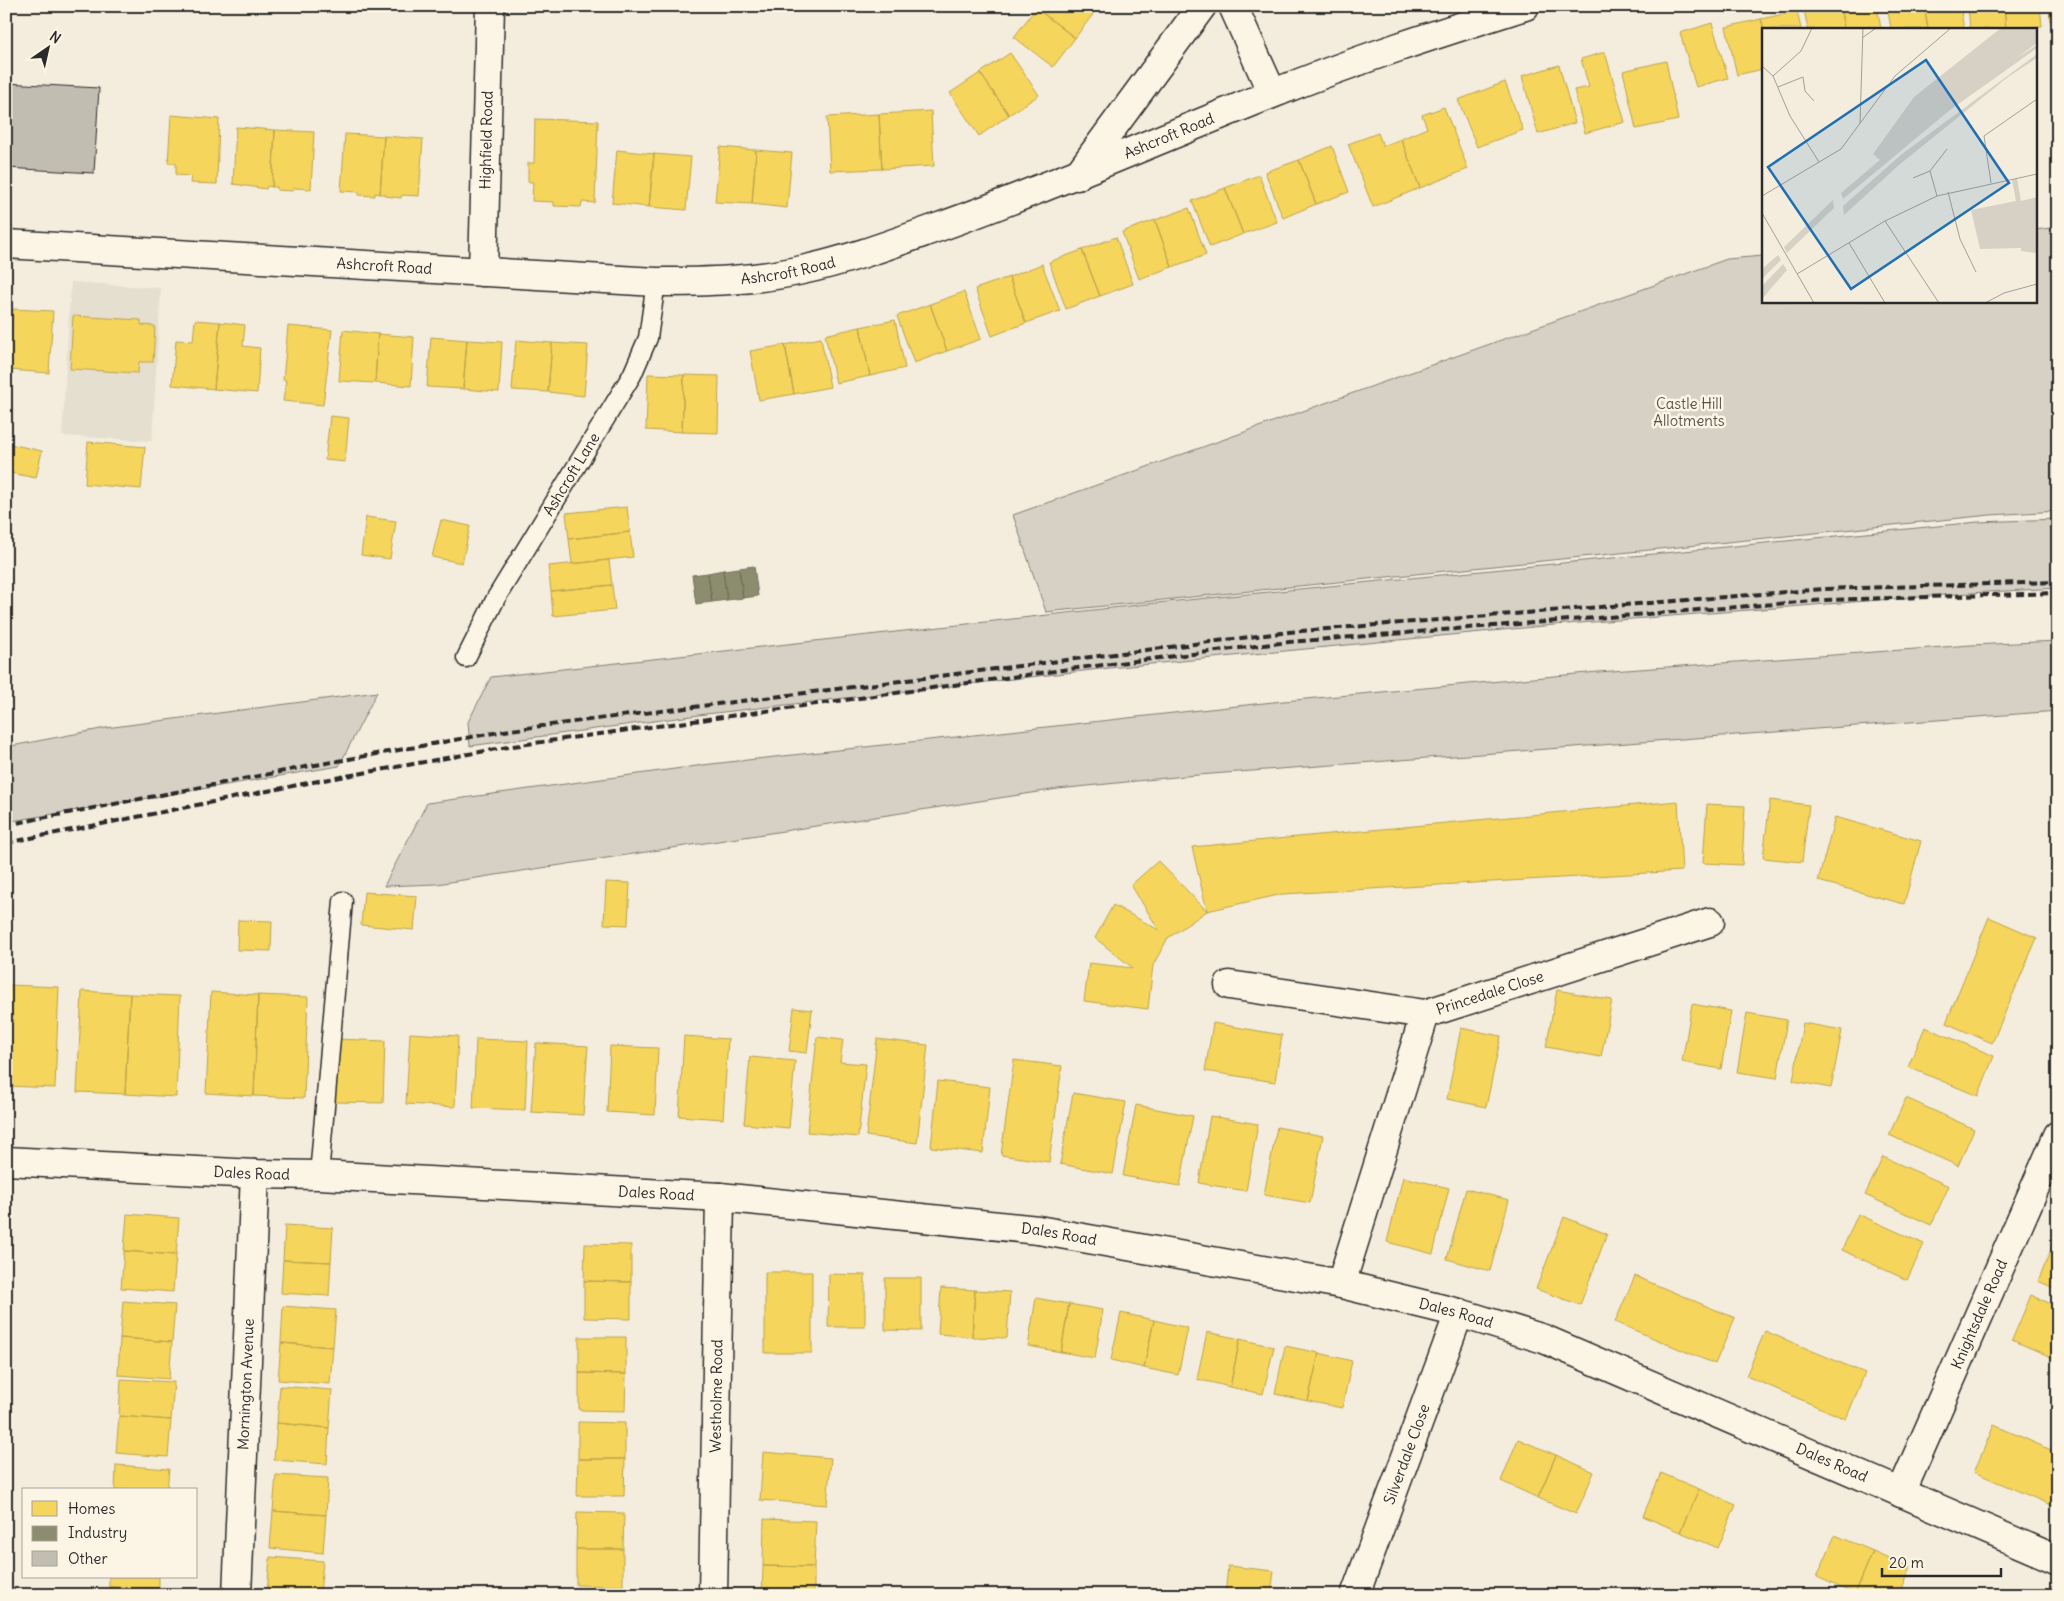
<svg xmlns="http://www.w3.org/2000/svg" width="2064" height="1601" font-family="Delius,sans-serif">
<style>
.built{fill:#e5dfd0}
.green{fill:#d6d1c4;stroke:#807e78}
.homes{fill:#f6d55c;stroke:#b9a24d}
.industry{fill:#8c8c6e;stroke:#6f6f5a}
.building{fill:#c2bdb1;stroke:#2b2b2b}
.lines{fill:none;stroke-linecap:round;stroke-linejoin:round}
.lane-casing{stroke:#2b2b2b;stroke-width:21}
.street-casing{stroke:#2b2b2b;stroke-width:31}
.secondary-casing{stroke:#2b2b2b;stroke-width:31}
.lane{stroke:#fcf5e5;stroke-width:18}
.street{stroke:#fcf5e5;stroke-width:28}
.secondary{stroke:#fcf5e5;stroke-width:28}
.rail{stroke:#2b2b2b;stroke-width:4;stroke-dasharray:8 4;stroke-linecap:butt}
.labels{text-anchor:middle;stroke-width:5;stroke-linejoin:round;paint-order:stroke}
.street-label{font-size:15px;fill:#2b2b2b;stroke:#fcf5e5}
.park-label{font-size:15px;fill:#565451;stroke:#fcf5e5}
.inset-road{fill:none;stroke:#a49f96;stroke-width:1}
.view{fill:#1f6fb2;fill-opacity:0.15;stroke:#1f6fb2;stroke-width:2.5}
.inset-edge{fill:none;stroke:#2b2b2b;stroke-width:2.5}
</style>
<rect width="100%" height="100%" fill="#f4edde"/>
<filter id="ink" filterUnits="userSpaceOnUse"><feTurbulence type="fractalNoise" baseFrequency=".02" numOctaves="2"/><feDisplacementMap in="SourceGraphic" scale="10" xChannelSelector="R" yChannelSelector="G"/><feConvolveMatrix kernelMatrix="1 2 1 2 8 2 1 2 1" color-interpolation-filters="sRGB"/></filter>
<g filter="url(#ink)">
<!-- built -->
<path class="built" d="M71 282 161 288 152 441 62 436Z"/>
<!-- green -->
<path class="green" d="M2058 227V511L1990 515 1046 612 1013 515 1727 259 1763 256V301H2035V230Z
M2058 519V588L1970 593 1554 625 1109 668 706 714 470 746 468 722 491 677 1147 604 1978 522Z
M2058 641V711L1185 776 1058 789 437 884 384 886 427 803 711 764 1273 702 1598 672 1971 645Z
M377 692 339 766 6 822V747L106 728Z"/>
<!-- homes -->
<path class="homes" d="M1037 6H1093L1097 9 1075 38 1036 8Z
M1826 6H1840L1844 29H1808L1804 10Z
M1840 6H1877L1881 29H1844Z
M1887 6H1924L1928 29H1891Z
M1924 6H1960L1964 29H1928Z
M1968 6H2004L2006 29H1970Z
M2004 6H2040L2042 26 2006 29Z
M2049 6H2058V21H2050Z
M1036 8 1075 38 1053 67 1014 37Z
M1797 11 1801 29H1764L1761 19Z
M1761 19 1764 29 1763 69 1737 75 1726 27Z
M1712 23 1728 78 1696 87 1680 33Z
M1605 52 1625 122 1585 133 1574 90 1589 87 1581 59Z
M1010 53 1039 95 1009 115 980 73Z
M1666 61 1678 120 1636 129 1623 71Z
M1559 65 1575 123 1538 134 1522 76Z
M980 73 1009 115 979 136 950 93Z
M1505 82 1523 130 1477 147 1458 100Z
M1444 107 1468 169 1420 188 1401 139 1427 128 1422 115Z
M931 111 934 166 882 169 879 114Z
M879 114 882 169 830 171 827 117Z
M171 115 219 119 217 184 190 183 191 176 176 175V163H168Z
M535 119 598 121 595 203 582 202 581 207 554 206V202L532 201 533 182H528V163H534Z
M236 127 275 130 272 187 267 186 266 189 233 184Z
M275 130 314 132 311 189 293 188 292 191 277 190V187H272Z
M1378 133 1383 146 1401 139 1420 188 1373 207 1348 144Z
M345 134 384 136 380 194 375 193V196L359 195V192L341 191Z
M384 136 423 139 419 196 402 195 401 198 385 196 386 194H380Z
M1332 146 1349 192 1316 204 1299 160Z
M720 147 756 150 752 204 715 202Z
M617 150 654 154 649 207 612 203Z
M756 150 792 153 787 208 752 204Z
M654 154 691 157 686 210 649 207Z
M1299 160 1316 204 1283 218 1265 172Z
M1259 175 1277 222 1243 234 1225 188Z
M1225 188 1243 234 1210 247 1192 201Z
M1189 208 1206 255 1172 267 1155 220Z
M1155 220 1172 267 1139 279 1122 232Z
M1116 237 1133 284 1100 296 1082 250Z
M1082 250 1100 296 1066 309 1049 262Z
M1042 264 1060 311 1026 323 1009 277Z
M1009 277 1026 323 992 336 975 289Z
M964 292 981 339 947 351 930 304Z
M930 304 947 351 914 363 897 316Z
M13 309 53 311 49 373 9 370Z
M73 316 141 320V325L155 326 153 362H139L138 373 70 369Z
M195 320 220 322 214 389 172 385 176 340 193 341Z
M895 320 905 368 870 376 860 327Z
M220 322 245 325 243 346 260 348 257 393 214 389Z
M288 326 332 330 323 405 283 401 286 380H283Z
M860 327 870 376 836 383 825 335Z
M343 330 378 334 375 383 339 381Z
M378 334 414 337 411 386 375 383Z
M431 337 467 340 463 389 427 387Z
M821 338 830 387 794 394 785 345Z
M467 340 502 342 499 392 463 389Z
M516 340 552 343 548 392 512 390Z
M552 343 588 345 584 396 548 392Z
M785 345 794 394 759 400 750 351Z
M648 374 684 375 682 432 646 430Z
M684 375 719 376 718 433 682 432Z
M330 416 349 418 345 462 325 460Z
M88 442 145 447 141 489 85 484Z
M10 444 42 451 36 478 6 472Z
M627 507 630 532 569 539 566 513Z
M366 517 396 521 390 559 361 555Z
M441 520 470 526 462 563 432 557Z
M630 532 633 557 572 564 569 539Z
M609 560 612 585 551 591 548 566Z
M612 585 615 610 553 616 551 591Z
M1770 800 1809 805 1802 862 1763 858Z
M1678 801 1682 871 1283 894 1207 911 1192 847Z
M1707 804 1745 806 1742 865 1703 863Z
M1835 817 1921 841 1904 904 1818 881Z
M1158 861 1207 911 1168 938 1153 965 1148 1009 1084 1001 1089 963 1133 968 1095 938 1113 905 1159 930 1131 885Z
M606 882 630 883 628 925 604 924Z
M364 892 417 896 414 930 361 925Z
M1989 917 2037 938 1992 1043 1946 1023Z
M238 920 272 921 271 951 237 950Z
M6 985H9L6 1057Z
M9 985 59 987 55 1088 6 1086Z
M1557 990 1612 1000 1601 1057 1546 1047Z
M82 991 130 994 125 1094 77 1092Z
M211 992 258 995 254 1096 206 1093Z
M130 994 180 996 176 1097 125 1094Z
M258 995 308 997 304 1098 254 1096Z
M1692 1004 1731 1011 1721 1069 1682 1062Z
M794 1008 812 1010 807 1053 789 1051Z
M1747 1013 1787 1020 1777 1078 1737 1072Z
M1213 1023 1282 1035 1275 1082 1205 1071Z
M1803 1023 1842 1030 1831 1088 1793 1081Z
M1925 1027 1994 1056 1978 1096 1908 1067Z
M1461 1028 1501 1036 1486 1107 1447 1099Z
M410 1033 458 1036 455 1107 406 1104Z
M684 1036 728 1039 723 1119 679 1116Z
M817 1037 843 1040 840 1062 866 1064 858 1137 807 1132Z
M337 1039 385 1041 383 1103 335 1102Z
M476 1039 528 1041 525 1110 473 1108Z
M877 1039 928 1045 917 1143 866 1136Z
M536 1043 588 1046 583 1115 531 1112Z
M610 1046 658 1048 655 1115 607 1112Z
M750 1057 795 1061 789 1128 744 1124Z
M1014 1060 1062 1066 1049 1162 1001 1155Z
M938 1081 990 1087 983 1153 931 1147Z
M1073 1093 1126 1102 1113 1174 1060 1164Z
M1906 1098 1974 1129 1958 1166 1889 1135Z
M1136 1105 1193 1116 1180 1186 1123 1176Z
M1210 1116 1258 1124 1246 1191 1199 1183Z
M1277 1127 1323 1136 1310 1203 1264 1195Z
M1883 1157 1949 1186 1931 1225 1865 1195Z
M1403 1177 1449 1188 1433 1254 1387 1242Z
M1466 1189 1509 1200 1490 1271 1447 1259Z
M127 1214 179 1218 176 1255 124 1251Z
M1858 1214 1924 1244 1907 1280 1842 1250Z
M1564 1217 1607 1234 1580 1305 1536 1289Z
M6 1219 9 1220 6 1259Z
M285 1225 333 1228 331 1262 283 1260Z
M2056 1237 2058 1238V1290L2038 1281Z
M585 1244 631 1245V1282L584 1281Z
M124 1251 176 1255 173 1292 121 1288Z
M283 1260 331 1262 329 1296 281 1293Z
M765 1272H812V1353H765Z
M829 1274 865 1275V1327H828Z
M1635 1276 1735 1318 1715 1364 1615 1322Z
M885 1278H921V1331L885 1330Z
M584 1281 631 1282V1319L584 1318Z
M941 1288 975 1290 972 1337 938 1334Z
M975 1290 1010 1292 1007 1338 972 1337Z
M2031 1295 2058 1307V1360L2012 1340Z
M1036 1298 1069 1304 1061 1352 1028 1346Z
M123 1301 175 1305 172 1342 120 1338Z
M1069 1304 1103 1310 1095 1358 1061 1352Z
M283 1306 336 1310 333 1347 281 1343Z
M1121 1313 1154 1320 1144 1368 1111 1360Z
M1154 1320 1188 1328 1178 1375 1144 1368Z
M1765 1331 1865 1373 1846 1419 1746 1376Z
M1207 1332 1240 1339 1230 1387 1197 1379Z
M579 1337H626V1374L579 1373Z
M120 1338 172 1342 169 1379 118 1375Z
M1240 1339 1274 1347 1263 1394 1230 1387Z
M281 1343 333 1347 330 1384 278 1380Z
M1285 1346 1319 1353 1308 1401 1275 1394Z
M1319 1353 1352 1361 1342 1408 1308 1401Z
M579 1373 626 1374 625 1411 579 1410Z
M121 1379 174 1382 171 1420 119 1416Z
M280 1386 332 1390 329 1428 277 1423Z
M119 1416 171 1420 168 1457 116 1453Z
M578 1422 625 1423V1459H578Z
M277 1423 329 1428 327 1464 274 1460Z
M1994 1425 2058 1453V1508L1974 1472Z
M1518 1439 1556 1455 1538 1498 1501 1481Z
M763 1452 831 1458 827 1505 760 1500Z
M1556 1455 1594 1472 1576 1514 1538 1498Z
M578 1459H625L624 1496H577Z
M116 1465 169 1469 167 1490H115Z
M1661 1473 1699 1489 1680 1532 1643 1516Z
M276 1475 328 1478 326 1515 273 1511Z
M1699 1489 1736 1505 1718 1548 1680 1532Z
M273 1511 326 1515 323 1553 270 1548Z
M577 1512 624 1513 623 1549H576Z
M764 1519 816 1521 814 1567 763 1566Z
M1835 1535 1873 1551 1855 1594 1817 1577Z
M576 1549H623V1586L576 1585Z
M1873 1551 1911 1568 1899 1595 1855 1594Z
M270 1557 323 1561 320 1595 267 1594Z
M763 1566 814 1567V1595H762Z
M1228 1566 1274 1571 1271 1595H1225Z
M109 1577H159V1588L109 1587Z
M109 1587 159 1588V1595H109Z
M1421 1589 1435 1595H1418Z"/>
<!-- industry -->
<path class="industry" d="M754 566 758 596 743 598 739 568Z
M739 568 743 598 727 600 723 570Z
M723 570 727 600 712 602 708 573Z
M708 573 712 602 696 604 692 575Z"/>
<!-- building -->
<path class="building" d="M6 83 99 88 94 173 6 168Z"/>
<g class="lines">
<defs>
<g id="lane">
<path id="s1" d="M466 658 496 598 632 375 648 338 656 282"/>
<path d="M319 1175 343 901"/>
</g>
<g id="street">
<path d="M1233 6 1272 93"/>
<path d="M1077 176 1202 6"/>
<path id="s2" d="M483 272 490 6"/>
<path d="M1229 985 1425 1014"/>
<path id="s3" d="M1341 1284 1425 1014 1710 922"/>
<path id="s4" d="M1901 1493 2058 1135"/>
<path id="s5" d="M237 1595 255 1174"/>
<path id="s6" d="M713 1595 720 1197"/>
<path id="s7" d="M1355 1595 1459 1313"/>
</g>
<g id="secondary">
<path id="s8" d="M6 244 656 282C705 282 754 281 802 270 849 260 894 243 939 227 1052 187 1161 138 1272 94 1355 60 1440 33 1525 6"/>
<path id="s9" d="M6 1161 255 1174 319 1175 720 1197 1038 1230 1341 1284 1459 1313 1544 1339 2058 1560"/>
</g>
</defs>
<!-- lane casing -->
<use href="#lane" class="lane-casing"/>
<!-- street casing -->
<use href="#street" class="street-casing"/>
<!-- secondary casing -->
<use href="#secondary" class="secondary-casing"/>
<!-- lane -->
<use href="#lane" class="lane"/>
<!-- street -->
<use href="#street" class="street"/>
<!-- secondary -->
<use href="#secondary" class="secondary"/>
<!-- rail -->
<path class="rail" d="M6 825 310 766 510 730 1289 632 1824 589 2058 582
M6 843 313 782 513 746 1062 670 1289 642 1826 600 2058 593"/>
</g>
</g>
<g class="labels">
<!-- street labels -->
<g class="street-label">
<text dy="5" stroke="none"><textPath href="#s8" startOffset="1189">Ashcroft Road</textPath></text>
<text dy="5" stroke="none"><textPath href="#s2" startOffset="132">Highfield Road</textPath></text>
<text dy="5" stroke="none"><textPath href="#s8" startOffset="379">Ashcroft Road</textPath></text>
<text dy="5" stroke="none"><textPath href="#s8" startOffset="784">Ashcroft Road</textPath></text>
<text dy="5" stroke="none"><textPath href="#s1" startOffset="212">Ashcroft Lane</textPath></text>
<text dy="5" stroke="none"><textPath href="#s3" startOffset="351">Princedale Close</textPath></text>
<text dy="5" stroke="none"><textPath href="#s9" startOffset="246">Dales Road</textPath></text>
<text dy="5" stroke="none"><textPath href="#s9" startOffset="651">Dales Road</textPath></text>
<text dy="5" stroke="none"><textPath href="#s9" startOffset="1056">Dales Road</textPath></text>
<text dy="5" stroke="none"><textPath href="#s9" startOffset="1461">Dales Road</textPath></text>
<text dy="5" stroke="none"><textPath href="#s4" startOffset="195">Knightsdale Road</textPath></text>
<text dy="5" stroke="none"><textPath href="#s5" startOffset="211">Mornington Avenue</textPath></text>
<text dy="5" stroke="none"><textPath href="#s6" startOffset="199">Westholme Road</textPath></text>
<text dy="5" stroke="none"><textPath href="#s7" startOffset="150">Silverdale Close</textPath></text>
<text dy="5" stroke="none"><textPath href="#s9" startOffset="1866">Dales Road</textPath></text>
</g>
<!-- park labels -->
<g class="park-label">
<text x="1689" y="409">Castle Hill<tspan x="1689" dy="17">Allotments</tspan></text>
</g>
</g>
<!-- overview -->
<g transform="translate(1762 28)">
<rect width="275" height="275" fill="#f4edde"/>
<path d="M239 0H275V15L253 31 275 17V20L188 82 81 171 79 165 118 132 111 126 152 69ZM275 26V30L246 49 137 137 82 187 81 178 140 126ZM255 150 259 173 275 169V225L259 223V220L218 221 209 182 254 173 250 152ZM71 172 72 180 25 225 22 219ZM16 227 19 232 0 251V241ZM21 236 25 242 0 271V258Z" fill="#d6d1c4"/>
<path class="inset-road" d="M100 10 114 0M0 38 11 48 28 88 57 134M11 48 39 23 50 0M16 59 41 49 43 63 52 73M98 95 101 0M151 150 168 143M229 155 222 108 275 71M186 164 198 211 214 244M0 168 79 121 133 48 189 0M175 168 168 143 185 121M0 185 52 275M123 193 177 275M87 215 123 275M35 246 123 193 175 168 275 146M223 275 242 265 275 256"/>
<path class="view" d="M164 32 247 155 89 261 6 139Z"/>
<rect width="275" height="275" class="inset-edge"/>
</g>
<!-- margin -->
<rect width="2064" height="1601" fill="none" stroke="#fcf5e5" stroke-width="25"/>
<rect x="12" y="12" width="2039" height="1576" fill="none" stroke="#2b2b2b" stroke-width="2" filter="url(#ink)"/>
<!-- legend -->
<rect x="22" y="1488" width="175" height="90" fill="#fcf5e5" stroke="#a8a49b"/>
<rect x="32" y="1501" width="25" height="15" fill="#f6d55c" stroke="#a8a49b"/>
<text x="68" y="1514" font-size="15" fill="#2b2b2b">Homes</text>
<rect x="32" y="1526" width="25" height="15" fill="#8c8c6e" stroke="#a8a49b"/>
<text x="68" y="1538" font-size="15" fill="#2b2b2b">Industry</text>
<rect x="32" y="1551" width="25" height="15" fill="#c2bdb1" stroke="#a8a49b"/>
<text x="68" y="1564" font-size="15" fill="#2b2b2b">Other</text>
<!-- north arrow -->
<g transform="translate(48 48) rotate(34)" stroke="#fcf5e5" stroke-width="4" paint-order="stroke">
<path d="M0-4L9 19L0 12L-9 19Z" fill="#2b2b2b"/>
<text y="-8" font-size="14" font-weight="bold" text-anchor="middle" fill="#2b2b2b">N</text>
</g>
<!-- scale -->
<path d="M1882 1568v8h119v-8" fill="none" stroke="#2b2b2b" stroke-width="2.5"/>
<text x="1889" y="1568" font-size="15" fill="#2b2b2b" stroke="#fcf5e5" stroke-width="4" paint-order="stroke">20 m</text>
</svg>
